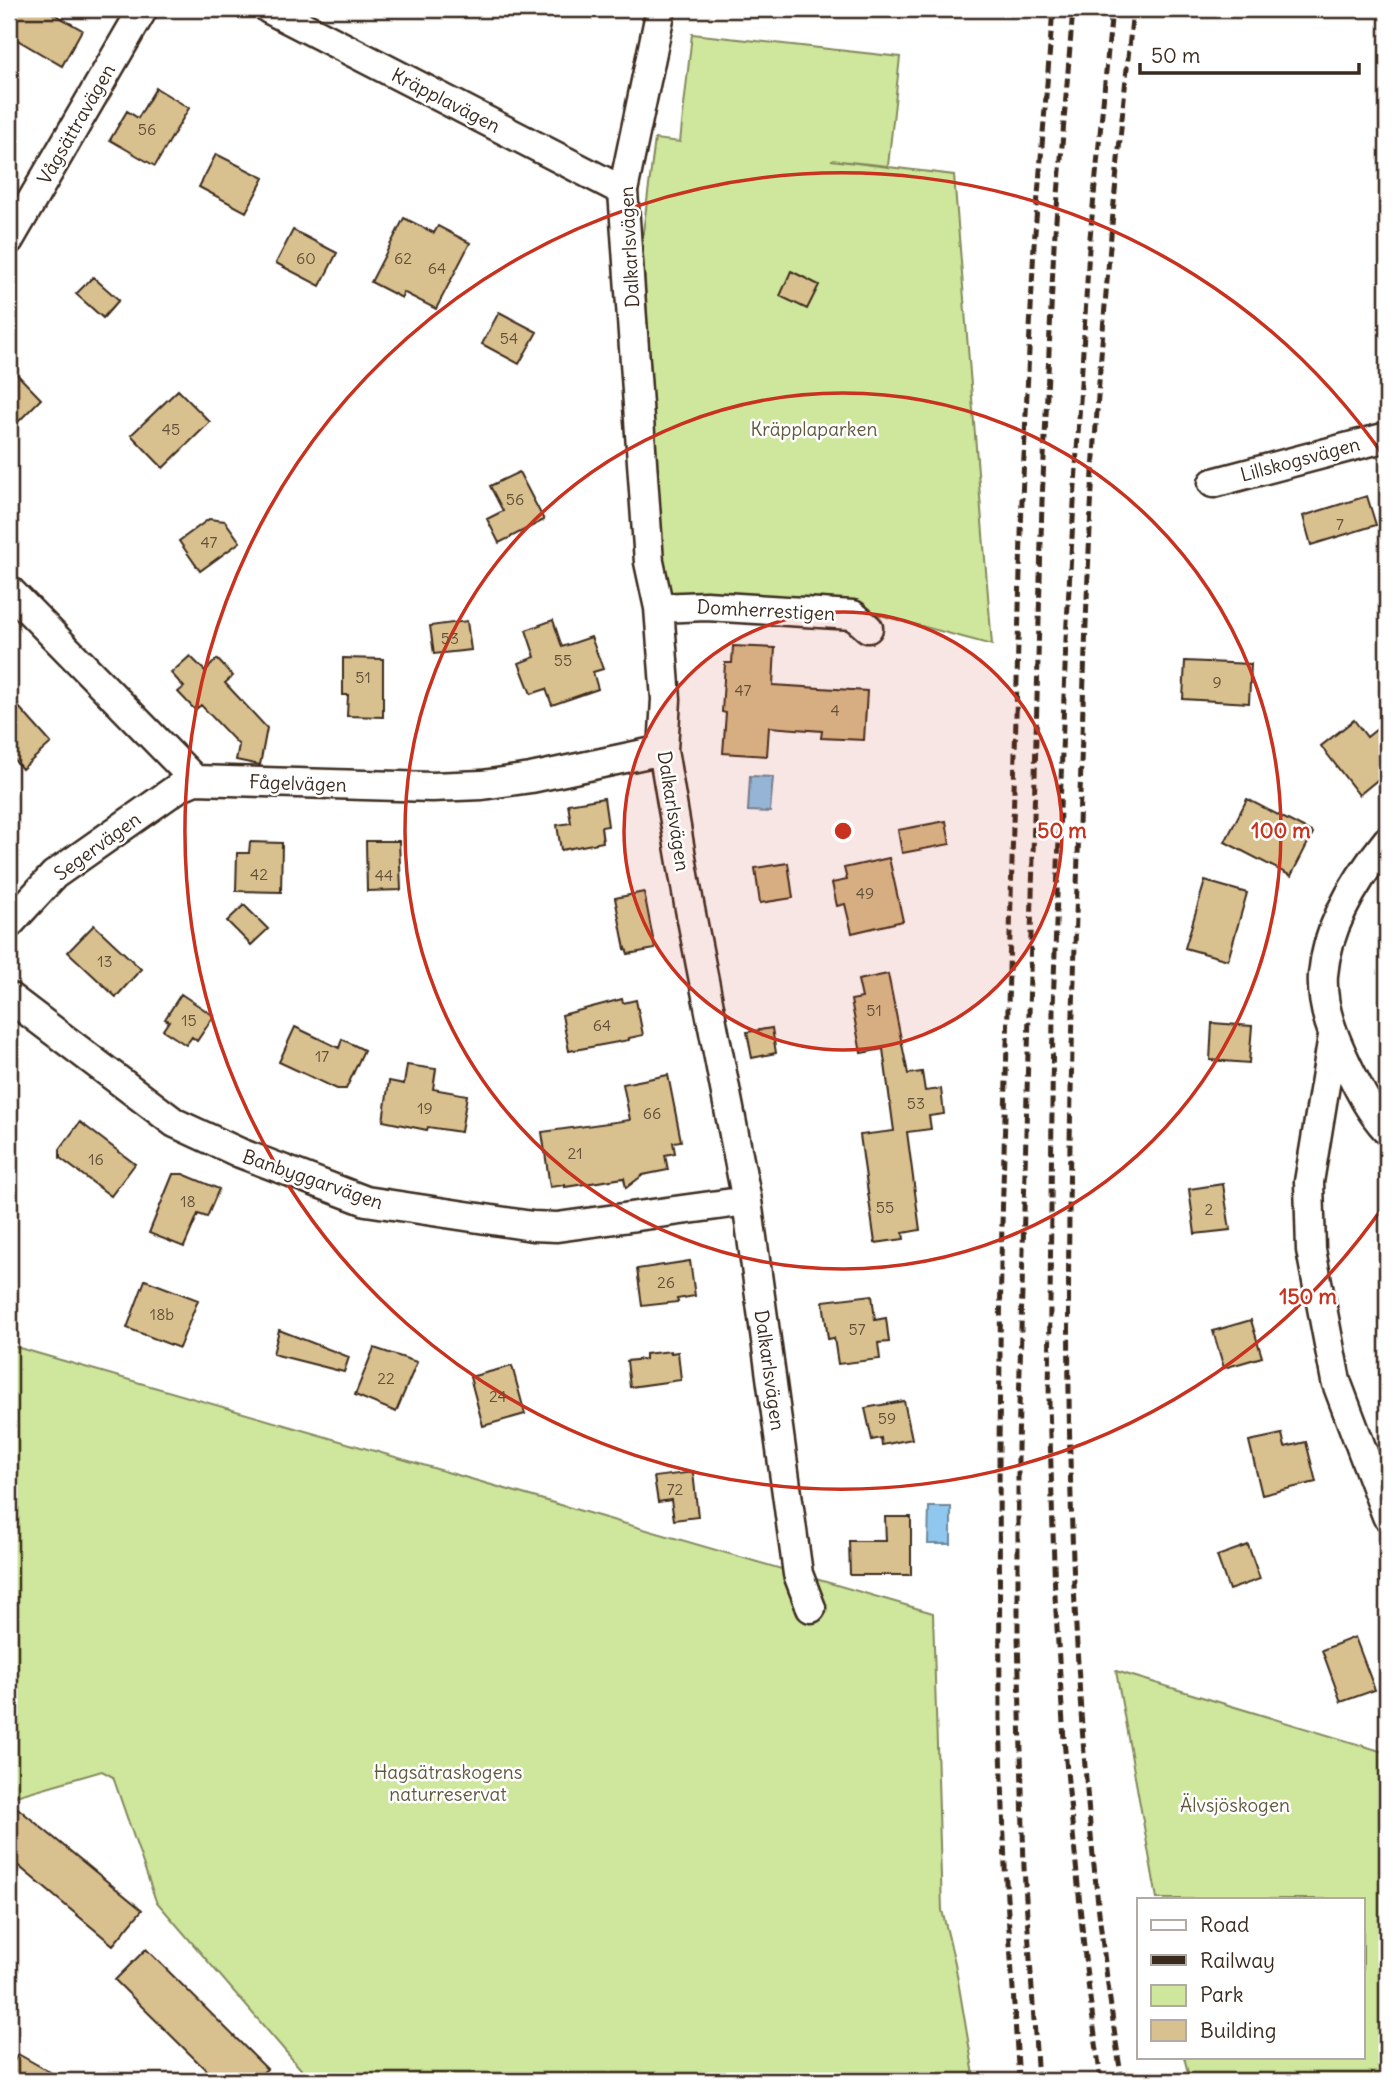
<svg xmlns="http://www.w3.org/2000/svg" width="1396" height="2090" font-family="Delius,sans-serif">
<style>
.green{fill:#cee79c;stroke:#84885d;stroke-width:2}
.water{fill:#90c7ee;stroke:#6e889b;stroke-width:2}
.building{fill:#d9c08f;stroke:#3b2a1e;stroke-width:2}
.lines{fill:none;stroke-linecap:round;stroke-linejoin:round}
.minor-casing{stroke:#3b2a1e;stroke-width:33}
.minor{stroke:#fff;stroke-width:28}
.rail{stroke:#3b2a1e;stroke-width:5;stroke-dasharray:10 5;stroke-linecap:butt}
.ring{fill:none;stroke:#c8321e;stroke-width:3.5}
.labels{text-anchor:middle;stroke-width:5;stroke-linejoin:round;paint-order:stroke}
.number-label{font-size:16px;fill:#62503a}
.street-label{font-size:19px;fill:#3b2a1e;stroke:#fff}
.park-label{font-size:19px;fill:#60593e;stroke:#fff}
.centre{fill:#c8321e;stroke:#fff;stroke-width:3.5}
.ring-label{font-size:21px;text-anchor:middle;font-weight:bold;fill:#c8321e;stroke:#fff;stroke-width:5;stroke-linejoin:round;paint-order:stroke}
</style>
<rect width="100%" height="100%" fill="#fff"/>
<filter id="ink" filterUnits="userSpaceOnUse"><feTurbulence type="fractalNoise" baseFrequency=".0143" numOctaves="2"/><feDisplacementMap in="SourceGraphic" scale="14" xChannelSelector="R" yChannelSelector="G"/><feConvolveMatrix kernelMatrix="1 2 1 2 8 2 1 2 1" color-interpolation-filters="sRGB"/></filter>
<g filter="url(#ink)">
<!-- green -->
<path class="green" d="M692 34 900 57 888 166 831 160 954 175 992 645 876 614 790 597 664 592 642 240 655 139 680 142Z
M9 1345 933 1613 942 1910 955 1963 975 2081H311L156 1901 113 1777 102 1771 9 1798Z
M1116 1671 1387 1753V2081H1190L1184 2057H1363V1899H1157Z"/>
<!-- water -->
<path class="water" d="M750 776 773 777 770 812 748 811Z
M929 1507H951V1544H928Z"/>
<!-- building -->
<path class="building" d="M9 9H45L82 30 62 66 9 35Z
M156 88 189 108 155 166 110 140 127 111 138 118Z
M216 154 264 178 246 212 199 187Z
M404 218 434 233 438 226 470 243 436 309 403 292 402 298 371 282Z
M293 230 337 253 320 286 276 263Z
M791 271 819 285 807 309 780 296Z
M93 277 119 300 103 318 76 294Z
M499 312 537 332 519 364 482 344Z
M9 366 41 399 9 431Z
M178 390 210 422 163 468 131 435Z
M519 472 544 520 499 543 487 519 503 511 490 486Z
M1367 496 1376 525 1311 545 1303 516Z
M209 519 225 521 240 542 200 571 179 541Z
M553 620 562 647 591 637 603 669 593 672 598 689 552 705 546 689 531 694 519 663 535 657 526 630Z
M467 621 471 650 434 654 430 626Z
M733 646 775 648 773 685 867 691 864 740 821 738 822 731 769 727 767 756 723 753 726 713 722 712 725 663H732Z
M190 656 205 671 217 659 233 676 225 683 267 728 260 765 236 760 239 745 201 705 195 710 178 692 184 687 171 673Z
M343 658 383 659V717L347 716 348 695H343Z
M1185 661 1251 664 1249 703 1183 699Z
M9 696 51 743 22 769 9 754Z
M1354 720 1367 737 1387 721V772L1359 795 1321 746Z
M604 798 608 826 601 827 603 842 561 850 557 825 571 823 568 804Z
M1247 799 1313 833 1291 876 1225 842Z
M946 821 950 844 902 853 898 830Z
M366 841H399L401 890 367 891Z
M250 842 282 843 281 892 236 891 237 853H249Z
M889 858 903 921 852 933 845 904 837 906 832 883 847 880 844 868Z
M788 863 793 898 760 903 755 868Z
M1205 881 1247 893 1228 960 1185 948Z
M644 892 655 949 628 954 626 948 625 949 615 898Z
M244 905 268 929 251 945 227 921Z
M94 925 141 969 116 997 68 952Z
M888 974 908 1074 922 1072 925 1091 941 1089 944 1114 929 1116 931 1129 907 1132 920 1230 903 1233 904 1239 875 1243 860 1135 894 1131 883 1049 861 1053 851 1000 862 998 858 980Z
M181 994 214 1016 197 1041 192 1037 186 1045 163 1030 169 1021 165 1019Z
M622 999 623 1003 636 1000 643 1035 629 1038V1040L569 1051 562 1015Z
M1212 1023 1252 1026 1249 1063 1210 1060Z
M295 1027 339 1048 342 1039 364 1050 346 1089H337L279 1062Z
M772 1028 776 1053 752 1058 747 1032Z
M407 1065 436 1069 433 1089 467 1095 461 1132 428 1127 427 1130 383 1121 389 1081 404 1084Z
M668 1075 681 1141 673 1142 675 1153 665 1155 668 1170 643 1175 626 1188 624 1178 565 1187V1185L550 1187 542 1132 630 1120 623 1084Z
M80 1122 135 1164 111 1196 60 1158V1149Z
M173 1174H183L219 1189 207 1217 198 1214 184 1247 149 1233Z
M1223 1184 1230 1230 1195 1234 1189 1189Z
M690 1261 695 1296 677 1299 678 1302 642 1306 637 1269Z
M145 1280 198 1300 179 1348 127 1328Z
M872 1295 875 1320 886 1318 889 1342 878 1343 880 1359 838 1364 834 1338 828 1339 823 1301Z
M1251 1320 1262 1357 1224 1368 1213 1331Z
M279 1330 349 1357 344 1372 273 1354Z
M374 1348 417 1362 396 1412 355 1395Z
M671 1351V1353L678 1352 681 1380 630 1387 627 1361 645 1359V1354Z
M512 1366 525 1414 483 1426 470 1377Z
M904 1401 912 1439 882 1445 881 1438 872 1440 865 1408Z
M1282 1434 1285 1447 1306 1442 1316 1482 1262 1495 1249 1441Z
M693 1472 698 1517 674 1520 671 1500 658 1502 654 1477Z
M885 1517H911V1575H850L849 1541H886Z
M1248 1545 1260 1579 1229 1590 1217 1556Z
M1355 1637 1375 1690 1341 1702 1322 1650Z
M9 1801 142 1910 113 1945 9 1858Z
M146 1949 267 2069 253 2081H195L206 2070 115 1980Z
M18 2054 66 2081H9V2070Z"/>
<g class="lines">
<defs>
<path id="minor" d="M269 9 623 191
M661 9 623 191 649 562 659 608 666 699 663 750 689 904 747 1201 798 1574 811 1608
M9 240 143 9
M1213 483 1387 437
M9 590 195 780 432 787 482 785 531 778 663 750
M659 608 706 606 853 615 868 628
M1387 841C1357 878 1327 926 1323 975 1321 1008 1334 1038 1348 1067 1360 1091 1369 1110 1387 1130
M9 924 54 875 179 787 195 780
M9 997 175 1123 240 1153 366 1201 532 1226 557 1227 747 1201
M1333 1036 1309 1182 1311 1250 1336 1381 1387 1516"/>
</defs>
<!-- minor casing -->
<use href="#minor" class="minor-casing"/>
<!-- minor -->
<use href="#minor" class="minor"/>
<!-- rail -->
<path class="rail" d="M1019 2081 1005 1867 1000 1719 999 1448 1001 1261 1022 499 1034 245 1053 9
M1038 2081 1024 1868 1018 1635V1448L1042 501 1054 245 1073 9
M1101 2081 1086 1968 1064 1740 1055 1596 1049 1403 1053 1009 1066 639 1089 248 1112 9
M1122 2081C1062 1706 1063 1324 1075 946 1080 800 1084 654 1091 508 1100 341 1116 175 1133 9"/>
</g>
</g>
<!-- distance rings -->
<circle cx="843" cy="831" r="219" fill="#c8321e" fill-opacity=".12"/>
<g class="ring">
<circle cx="843" cy="831" r="219"/>
<circle cx="843" cy="831" r="438"/>
<path d="M1385 1204A658 658 0 1 1 1385 458"/>
</g>
<g class="labels">
<!-- number labels -->
<g class="number-label">
<text x="147" y="135">56</text>
<text x="306" y="264">60</text>
<text x="403" y="264">62</text>
<text x="437" y="274">64</text>
<text x="509" y="344">54</text>
<text x="171" y="435">45</text>
<text x="515" y="505">56</text>
<text x="1340" y="530">7</text>
<text x="209" y="548">47</text>
<text x="450" y="644">53</text>
<text x="563" y="666">55</text>
<text x="363" y="683">51</text>
<text x="1217" y="688">9</text>
<text x="743" y="696">47</text>
<text x="835" y="716">4</text>
<text x="259" y="880">42</text>
<text x="384" y="881">44</text>
<text x="865" y="899">49</text>
<text x="105" y="967">13</text>
<text x="874" y="1016">51</text>
<text x="189" y="1026">15</text>
<text x="602" y="1031">64</text>
<text x="322" y="1062">17</text>
<text x="916" y="1109">53</text>
<text x="425" y="1114">19</text>
<text x="652" y="1119">66</text>
<text x="575" y="1159">21</text>
<text x="96" y="1165">16</text>
<text x="188" y="1207">18</text>
<text x="885" y="1213">55</text>
<text x="1209" y="1215">2</text>
<text x="666" y="1288">26</text>
<text x="162" y="1320">18b</text>
<text x="857" y="1335">57</text>
<text x="386" y="1384">22</text>
<text x="498" y="1402">24</text>
<text x="887" y="1424">59</text>
<text x="675" y="1495">72</text>
</g>
<!-- street labels -->
<g class="street-label">
<text transform="translate(446 100) rotate(27)" y="7">Kräpplavägen</text>
<text transform="translate(76 124) rotate(-60)" y="7">Vågsättravägen</text>
<text transform="translate(629 247) rotate(-93)" y="7">Dalkarlsvägen</text>
<text transform="translate(1300 459) rotate(-15)" y="7">Lillskogsvägen</text>
<text transform="translate(766 610) rotate(3)" y="7">Domherrestigen</text>
<text transform="translate(298 783) rotate(2)" y="7">Fågelvägen</text>
<text transform="translate(674 811) rotate(81)" y="7">Dalkarlsvägen</text>
<text transform="translate(97 846) rotate(-36)" y="7">Segervägen</text>
<text transform="translate(313 1179) rotate(19)" y="7">Banbyggarvägen</text>
<text transform="translate(770 1370) rotate(82)" y="7">Dalkarlsvägen</text>
</g>
<!-- park labels -->
<g class="park-label">
<text x="814" y="436">Kräpplaparken</text>
<text x="448" y="1779">Hagsätraskogens<tspan x="448" dy="22">naturreservat</tspan></text>
<text x="1235" y="1812">Älvsjöskogen</text>
</g>
</g>
<circle cx="843" cy="831" r="10" class="centre"/>
<g class="ring-label">
<text x="1062" y="838">50 m</text>
<text x="1281" y="838">100 m</text>
<text x="1308" y="1304">150 m</text>
</g>
<!-- margin -->
<rect width="1396" height="2090" fill="none" stroke="#fff" stroke-width="35"/>
<rect x="18" y="18" width="1361" height="2055" fill="none" stroke="#3b2a1e" stroke-width="2.5" filter="url(#ink)"/>
<!-- legend -->
<rect x="1137" y="1898" width="228" height="161" fill="#ffffff" stroke="#b1aaa5" stroke-width="2"/>
<rect x="1151" y="1920" width="35" height="10" fill="#ffffff" stroke="#b1aaa5" stroke-width="2"/>
<text x="1200" y="1932" font-size="21" fill="#3b2a1e">Road</text>
<rect x="1151" y="1955" width="35" height="10" fill="#3b2a1e" stroke="#b1aaa5" stroke-width="2"/>
<text x="1200" y="1968" font-size="21" fill="#3b2a1e">Railway</text>
<rect x="1151" y="1985" width="35" height="21" fill="#cee79c" stroke="#b1aaa5" stroke-width="2"/>
<text x="1200" y="2002" font-size="21" fill="#3b2a1e">Park</text>
<rect x="1151" y="2020" width="35" height="21" fill="#d9c08f" stroke="#b1aaa5" stroke-width="2"/>
<text x="1200" y="2038" font-size="21" fill="#3b2a1e">Building</text>
<!-- scale -->
<path d="M1140 63v10h219v-10" fill="none" stroke="#3b2a1e" stroke-width="3.5"/>
<text x="1151" y="63" font-size="21" fill="#3b2a1e" stroke="#ffffff" stroke-width="5" paint-order="stroke">50 m</text>
</svg>
